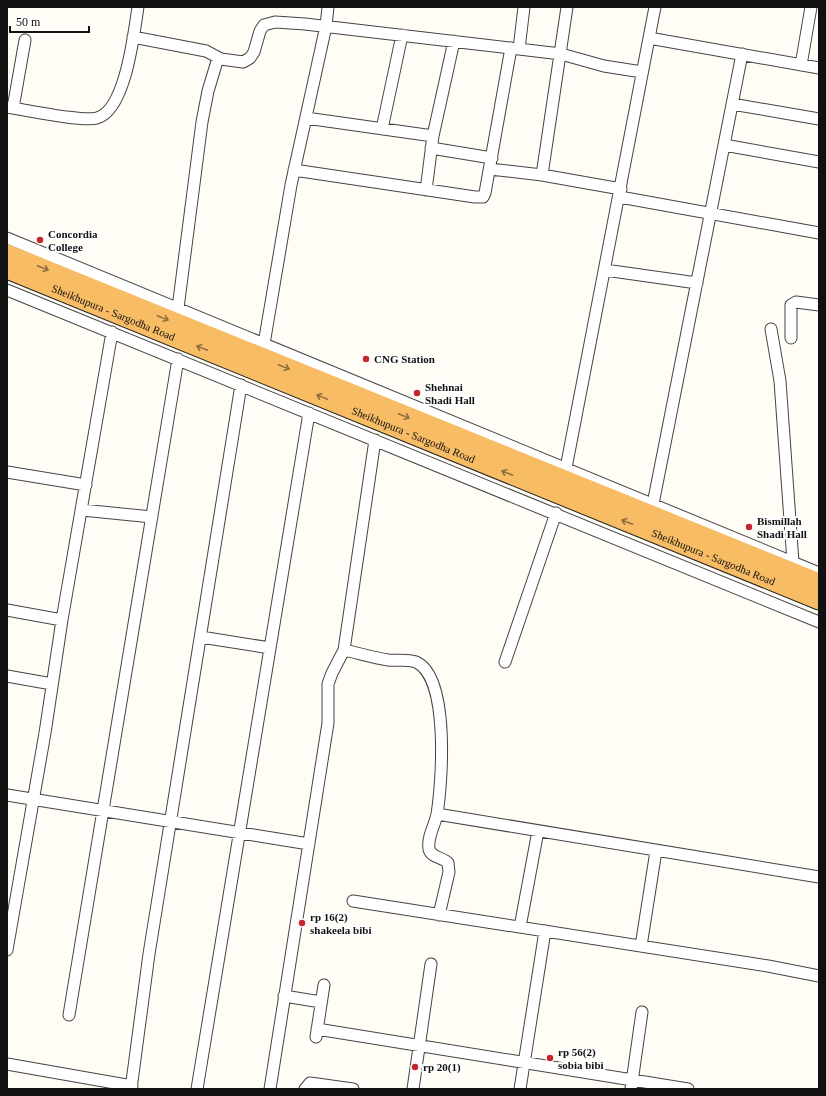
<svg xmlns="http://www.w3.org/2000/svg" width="826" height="1096" font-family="Georgia,serif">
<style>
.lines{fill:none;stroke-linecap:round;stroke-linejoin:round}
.minor-casing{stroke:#444;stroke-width:13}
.trunk-casing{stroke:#222;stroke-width:21}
.minor{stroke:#fff;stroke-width:11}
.trunk{stroke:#f7bc64;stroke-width:19}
.oneway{stroke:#906f3f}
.poi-dot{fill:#c4262e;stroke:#fff;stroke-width:1.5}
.labels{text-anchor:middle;stroke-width:4;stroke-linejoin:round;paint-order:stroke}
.poi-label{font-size:11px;font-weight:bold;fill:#111;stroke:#fff;text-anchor:start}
.street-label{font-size:11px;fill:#111;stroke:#fff}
</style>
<rect width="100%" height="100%" fill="#fffdf5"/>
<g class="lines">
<defs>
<path id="minor" d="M133 37 206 51 221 59 243 62 250 58 254 52 260 31 264 25 275 22 305 24 561 54 604 66 642 72
M649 38 819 68
M519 49 524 7
M801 65 811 7
M732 104 819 119
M7 107C26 110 82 122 97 118 126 110 134 32 138 7
M13 108 25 40
M306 118 433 136
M382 129 402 35
M724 145 819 162
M431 148 492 158
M490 169 542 175 621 189
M294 170 475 197H483L485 193 511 48
M542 175 567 7
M426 190 433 136 454 41
M620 197 819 233
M7 238 819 573
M605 270 697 283
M7 290 819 622
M178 308 202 122 208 91 218 58
M771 329 780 381 793 562
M791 338V305L796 302 819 305
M264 344 291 185 326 26 328 7
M566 468 655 7
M7 472 86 485
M653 504 742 54
M82 510 152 517
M7 610 62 620
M201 637 270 648
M344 650C358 653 374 658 388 660 397 661 407 659 416 662 450 677 442 783 437 814 435 825 427 837 429 849 431 858 443 857 448 863L449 872 439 915
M505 662 556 513
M7 676 52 684
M7 795 309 844
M437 814 819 877
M353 901 768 966 819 976
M520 927 538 831
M641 946 656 851
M7 950 45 733 62 620 112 332
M284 996 321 1002
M69 1015 178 359
M317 1029 688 1089
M316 1037 324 985
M7 1064 132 1086
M131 1089 149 954 241 385
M197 1089 309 413
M270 1089 328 723V684L332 673 344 650 375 440
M305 1089 310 1083 353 1089
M413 1089 431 964
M520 1089 545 931
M631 1089 642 1012"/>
<g id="trunk">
<path d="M7 254 819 583"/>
<path id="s1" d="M7 269 819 600"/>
</g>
</defs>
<!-- minor casing -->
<use href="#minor" class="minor-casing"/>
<!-- trunk casing -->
<use href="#trunk" class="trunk-casing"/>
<!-- minor -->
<use href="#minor" class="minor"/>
<!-- trunk -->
<use href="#trunk" class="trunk"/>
</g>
<!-- one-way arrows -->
<defs><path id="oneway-shaft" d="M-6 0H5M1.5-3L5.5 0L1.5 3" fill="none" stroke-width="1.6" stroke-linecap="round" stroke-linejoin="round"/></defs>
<g class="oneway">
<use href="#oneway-shaft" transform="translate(43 268) rotate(22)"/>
<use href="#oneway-shaft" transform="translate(163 318) rotate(22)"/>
<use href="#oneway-shaft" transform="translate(202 348) rotate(-158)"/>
<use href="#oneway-shaft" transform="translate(284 367) rotate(22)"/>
<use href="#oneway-shaft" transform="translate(322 397) rotate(-158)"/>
<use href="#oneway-shaft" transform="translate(404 416) rotate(22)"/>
<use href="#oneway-shaft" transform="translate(507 473) rotate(-158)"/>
<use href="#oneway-shaft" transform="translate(627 522) rotate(-158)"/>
</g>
<!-- markers -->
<g class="poi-dot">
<circle cx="40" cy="240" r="4"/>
<circle cx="366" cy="359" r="4"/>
<circle cx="417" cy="393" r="4"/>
<circle cx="749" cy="527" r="4"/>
<circle cx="302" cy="923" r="4"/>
<circle cx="550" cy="1058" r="4"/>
<circle cx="415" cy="1067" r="4"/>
</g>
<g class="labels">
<!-- poi labels -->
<g class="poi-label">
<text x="48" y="238">Concordia<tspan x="48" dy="13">College</tspan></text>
<text x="374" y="363">CNG Station</text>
<text x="425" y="391">Shehnai<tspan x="425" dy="13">Shadi Hall</tspan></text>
<text x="757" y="525">Bismillah<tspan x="757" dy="13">Shadi Hall</tspan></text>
<text x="310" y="921">rp 16(2)<tspan x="310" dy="13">shakeela bibi</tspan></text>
<text x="558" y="1056">rp 56(2)<tspan x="558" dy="13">sobia bibi</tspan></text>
<text x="423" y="1071">rp 20(1)</text>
</g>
<!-- street labels -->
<g class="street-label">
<text dy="4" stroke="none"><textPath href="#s1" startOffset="115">Sheikhupura - Sargodha Road</textPath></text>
<text dy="4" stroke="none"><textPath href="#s1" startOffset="439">Sheikhupura - Sargodha Road</textPath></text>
<text dy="4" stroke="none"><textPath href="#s1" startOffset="763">Sheikhupura - Sargodha Road</textPath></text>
</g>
</g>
<!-- border -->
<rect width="826" height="1096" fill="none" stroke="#111111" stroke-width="16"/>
<!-- scale -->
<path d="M10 26v6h79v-6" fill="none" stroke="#111111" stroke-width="2"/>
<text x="16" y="26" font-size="12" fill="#111111" stroke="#ffffff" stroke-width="3" paint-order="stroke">50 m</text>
</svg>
